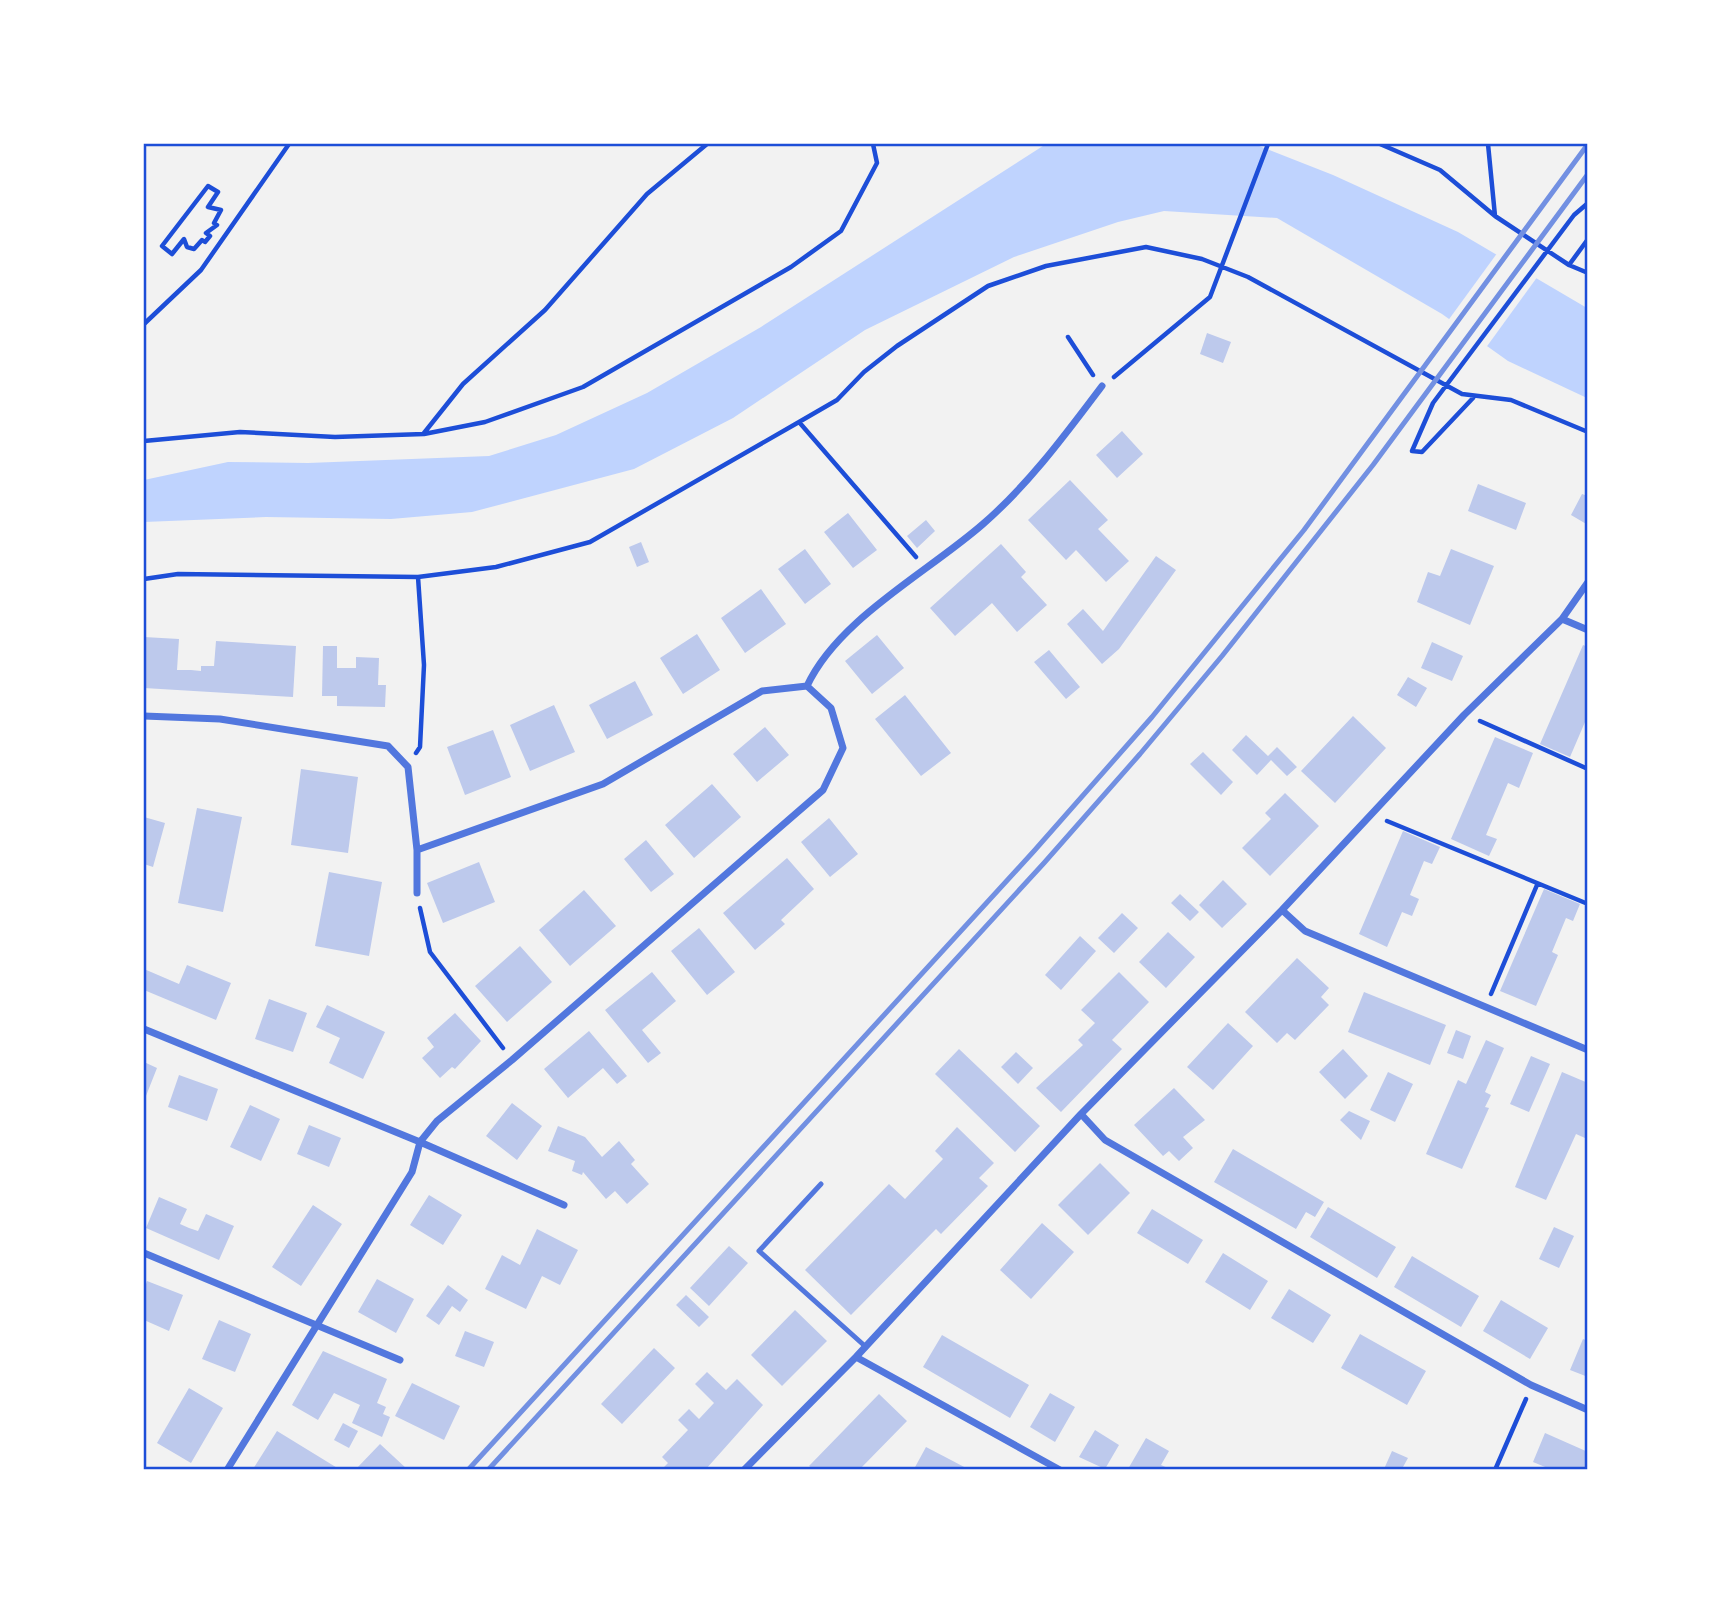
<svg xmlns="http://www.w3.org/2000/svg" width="1731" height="1613" font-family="Barlow,sans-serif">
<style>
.water{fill:#bfd3fe}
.pier{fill:#f2f2f2}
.building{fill:#bdc9ec}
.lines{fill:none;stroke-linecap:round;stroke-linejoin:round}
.path{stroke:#1d4ed8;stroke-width:4.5}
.service{stroke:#5277de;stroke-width:5}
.minor{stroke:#5277de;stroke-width:7}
.rail{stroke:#7290e2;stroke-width:5}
.neatline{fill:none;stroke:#1d4ed8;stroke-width:2.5}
</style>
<rect width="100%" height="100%" fill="#f2f2f2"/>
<!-- water -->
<path class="water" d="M1046 144H1254L1333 175 1458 232 1587 308V398L1508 361 1442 314 1277 218 1164 211 1118 222 1014 257 865 330 733 418 634 469 472 512 391 519 266 517 144 522V480L228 462 308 463 489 456 556 435 647 393 761 327Z"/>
<!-- pier -->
<path class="pier" d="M1498 252 1538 276 1485 349 1447 322Z"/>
<!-- building -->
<path class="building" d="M1207 333 1231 342 1223 363 1200 354Z
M1122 431 1143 454 1117 478 1096 455Z
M1070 480 1108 520 1098 529 1129 561 1106 582 1076 550 1066 560 1028 520Z
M1478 484 1526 503 1516 530 1468 511Z
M1582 494 1588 496V525L1571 515Z
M848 513 877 550 853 568 824 532Z
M926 520 935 531 917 548 907 536Z
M641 542 649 562 637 567 629 547Z
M1001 544 1026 572 1021 577 1047 605 1017 632 992 603 955 636 930 608Z
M805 549 831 584 805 604 778 569Z
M1451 549 1494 566 1470 625 1417 602 1428 572 1440 576Z
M1156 556 1176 570 1119 649 1102 664 1067 624 1083 609 1103 631Z
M761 589 786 624 745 653 721 618Z
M697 634 720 670 683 694 660 658Z
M877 635 904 668 872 694 845 661Z
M144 637 179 639 177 670H191L201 671V666H214L216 641 296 646 293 697 144 688Z
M1432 642 1463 656 1452 681 1421 668Z
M1583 645 1588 647V715L1570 757 1540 744Z
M323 646H337V668H356V657L379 658 378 685H386L385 707 337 706V696H322Z
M1049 650 1080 687 1066 699 1034 662Z
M1408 677 1427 688 1416 707 1397 695Z
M635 681 653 715 607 739 589 705Z
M905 695 951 753 921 776 875 719Z
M554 705 575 752 530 771 510 725Z
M1353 716 1386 748 1335 803 1301 771Z
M765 727 789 755 757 782 733 754Z
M493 730 511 777 465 795 447 747Z
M1246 735 1268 756 1277 747 1297 767 1287 776 1271 760 1257 775 1232 750Z
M1495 737 1533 753 1519 788 1508 783 1486 835 1497 839 1489 856 1451 839Z
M1203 752 1233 782 1221 795 1190 764Z
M301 769 358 777 348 853 291 845Z
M712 784 741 817 694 858 665 825Z
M1285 793 1319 826 1270 876 1242 848 1271 819 1265 813Z
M197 808 242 817 223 912 178 903Z
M144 817 165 823 153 867 144 864Z
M829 818 858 854 830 877 801 842Z
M1403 831 1440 847 1432 864 1424 861 1410 895 1419 899 1412 916 1402 912 1387 947 1359 934Z
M646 840 674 874 651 892 624 859Z
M787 858 814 889 781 920 785 924 755 950 723 913Z
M479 862 495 902 443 923 427 883Z
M329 872 382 882 369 956 315 946Z
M1223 880 1247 904 1222 928 1199 905Z
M1544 889 1580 904 1573 921 1566 918 1552 952 1558 955 1536 1006 1500 991Z
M584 890 616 926 570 966 539 930Z
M1180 894 1199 912 1190 921 1171 903Z
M1122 913 1138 928 1114 953 1098 938Z
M699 928 735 972 707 995 671 951Z
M1168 932 1195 957 1166 988 1139 962Z
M1080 936 1096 951 1061 990 1045 975Z
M520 946 552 982 507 1022 475 986Z
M1297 958 1329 988 1321 997 1329 1005 1295 1040 1287 1033 1277 1043 1245 1012Z
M187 965 231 983 216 1020 144 990V969L179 984Z
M652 972 676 1001 642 1030 661 1053 648 1063 605 1010Z
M1119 972 1149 1002 1112 1040 1122 1049 1061 1112 1036 1088 1083 1045 1078 1040 1095 1023 1081 1010Z
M1364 992 1446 1025 1430 1065 1348 1032Z
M269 999 307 1013 293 1052 255 1039Z
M327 1005 385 1032 363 1079 329 1063 340 1038 316 1027Z
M455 1013 481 1041 455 1069 452 1067 440 1078 422 1058 434 1047 427 1038Z
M1228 1023 1253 1046 1213 1090 1187 1067Z
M1456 1030 1471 1036 1463 1059 1447 1053Z
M589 1031 627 1076 617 1084 603 1068 568 1098 544 1069Z
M1486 1040 1504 1048 1485 1092 1491 1095 1485 1107 1489 1108 1462 1169 1426 1154 1458 1080 1466 1084Z
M959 1049 1040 1126 1015 1152 935 1074Z
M1343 1049 1368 1076 1345 1099 1319 1072Z
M1016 1052 1033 1068 1018 1084 1001 1067Z
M1531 1056 1550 1064 1529 1112 1510 1104Z
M144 1062 157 1068 144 1101Z
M1388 1072 1413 1084 1395 1122 1370 1110Z
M1562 1072 1588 1083V1133L1585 1138 1576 1134 1546 1200 1515 1187Z
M179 1075 218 1089 207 1121 168 1107Z
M1174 1088 1205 1120 1183 1137 1193 1148 1179 1161 1169 1151 1163 1156 1134 1125Z
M512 1103 542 1126 517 1160 486 1136Z
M250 1105 280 1119 261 1161 230 1147Z
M1349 1111 1370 1121 1361 1140 1340 1120Z
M309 1125 341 1138 329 1167 297 1154Z
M558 1126 585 1137 602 1157 619 1141 635 1160 631 1164 649 1184 627 1204 615 1191 606 1199 583 1172 582 1175 572 1171 575 1161 548 1151Z
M957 1127 994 1163 979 1178 988 1186 941 1234 936 1229 851 1315 805 1270 889 1184 905 1199 943 1159 935 1151Z
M1233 1149 1324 1202 1315 1217 1306 1212 1296 1229 1214 1182Z
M1100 1163 1130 1193 1088 1235 1058 1205Z
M429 1195 462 1215 443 1245 410 1225Z
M159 1197 187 1209 180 1224 189 1228 198 1231 206 1214 234 1226 219 1260 146 1228Z
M313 1205 342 1224 301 1286 272 1267Z
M1328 1207 1396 1247 1377 1278 1310 1237Z
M1152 1209 1203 1240 1188 1264 1137 1233Z
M1042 1223 1074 1252 1031 1299 1000 1270Z
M1554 1227 1574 1236 1559 1268 1539 1259Z
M537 1229 578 1250 560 1285 542 1276 526 1309 485 1289 502 1255 520 1265Z
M729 1246 748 1263 709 1306 690 1288Z
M1223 1253 1268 1281 1250 1310 1205 1282Z
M1412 1256 1479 1296 1461 1327 1394 1287Z
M377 1279 414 1299 396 1333 358 1312Z
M147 1281 183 1295 169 1331 144 1320V1290Z
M448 1285 468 1300 460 1312 452 1306 439 1325 426 1316Z
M1289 1289 1331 1315 1313 1343 1271 1318Z
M686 1295 709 1317 699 1327 676 1305Z
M1501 1300 1548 1328 1530 1359 1483 1331Z
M795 1310 827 1341 782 1386 751 1355Z
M219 1320 251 1334 235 1372 202 1359Z
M465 1331 494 1342 484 1367 455 1356Z
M1360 1334 1426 1371 1407 1405 1341 1368Z
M942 1335 1029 1385 1010 1418 923 1367Z
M1583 1339 1588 1341V1377L1570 1370Z
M654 1348 675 1368 622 1424 601 1404Z
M323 1351 387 1379 377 1403 386 1407 383 1414 390 1417 382 1437 352 1423 360 1405 334 1393 318 1420 292 1405Z
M707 1372 726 1390 737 1379 763 1405 706 1469H662L668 1463 662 1457 688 1430 678 1420 689 1409 699 1419 714 1403 695 1384Z
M412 1383 460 1406 444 1440 395 1416Z
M189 1388 223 1408 191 1463 157 1443Z
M1050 1393 1075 1407 1055 1442 1030 1427Z
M879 1394 907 1421 860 1469H813L809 1466Z
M343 1423 358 1431 349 1448 334 1440Z
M1095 1430 1119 1445 1105 1469 1079 1457Z
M277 1431 339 1469H253Z
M1545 1433 1588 1452 1585 1469H1550L1533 1462Z
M1146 1438 1169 1451 1161 1465 1170 1469H1128Z
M380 1444 407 1469H356Z
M926 1447 949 1459 968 1469H914Z
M1392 1451 1408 1458 1403 1467 1408 1469H1384Z"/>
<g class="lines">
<!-- path -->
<path class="path" d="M1380 144 1440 170 1495 216 1569 265 1588 273
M1488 144 1495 216
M208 186 218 192 208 207 221 210 214 223 217 225 206 233 210 236 205 242 202 240 194 249 187 247 184 239 172 254 162 246Z
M1569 265 1588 239
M144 324 201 270 289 144
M1068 337 1093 375
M1114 377 1210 297 1268 144
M1473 398 1422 452 1412 451 1433 403 1574 215 1588 203
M799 422 837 400 864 372 897 346 988 286 1046 266 1146 247 1202 259 1248 277 1462 394 1511 400 1588 432
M424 433 463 384 545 310 647 194 707 144
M144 441 240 432 335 437 424 434 485 422 583 387 791 267 841 231 877 163 873 144
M144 579 178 574 418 577 496 567 590 542 799 422 916 557
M1480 721 1588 769
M416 753 420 747 424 665 418 577
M1387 821 1588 904
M420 908 430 952 503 1048
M1491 994 1537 885
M1495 1470 1526 1399"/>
<!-- service -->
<path class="service" d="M821 1184 759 1251 866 1347"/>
<!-- minor -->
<path class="minor" d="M1562 619 1588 630
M807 686C838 619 927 573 983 524 1029 484 1065 435 1102 386
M144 716 220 719 388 746 408 767 417 850 603 784 762 691 807 686 831 708 843 748 823 790 512 1060 437 1121 420 1142 412 1172 227 1470
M417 850V893
M1282 910 1305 931 1588 1050
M144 1029 420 1142 564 1205
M1081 1114 1105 1140 1531 1385 1588 1410
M144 1253 400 1360
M856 1357 1060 1470
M744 1470 856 1357 1081 1114 1282 910 1464 715 1562 619 1588 582"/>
<!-- rail -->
<path class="rail" d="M468 1470 1034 851 1152 717 1304 530 1588 144
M488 1470 1044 863 1140 754 1222 656 1373 465 1588 174"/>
</g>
<!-- border -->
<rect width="1731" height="1613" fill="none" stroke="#ffffff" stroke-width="290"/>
<rect x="145" y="145" width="1441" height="1323" class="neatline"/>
</svg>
